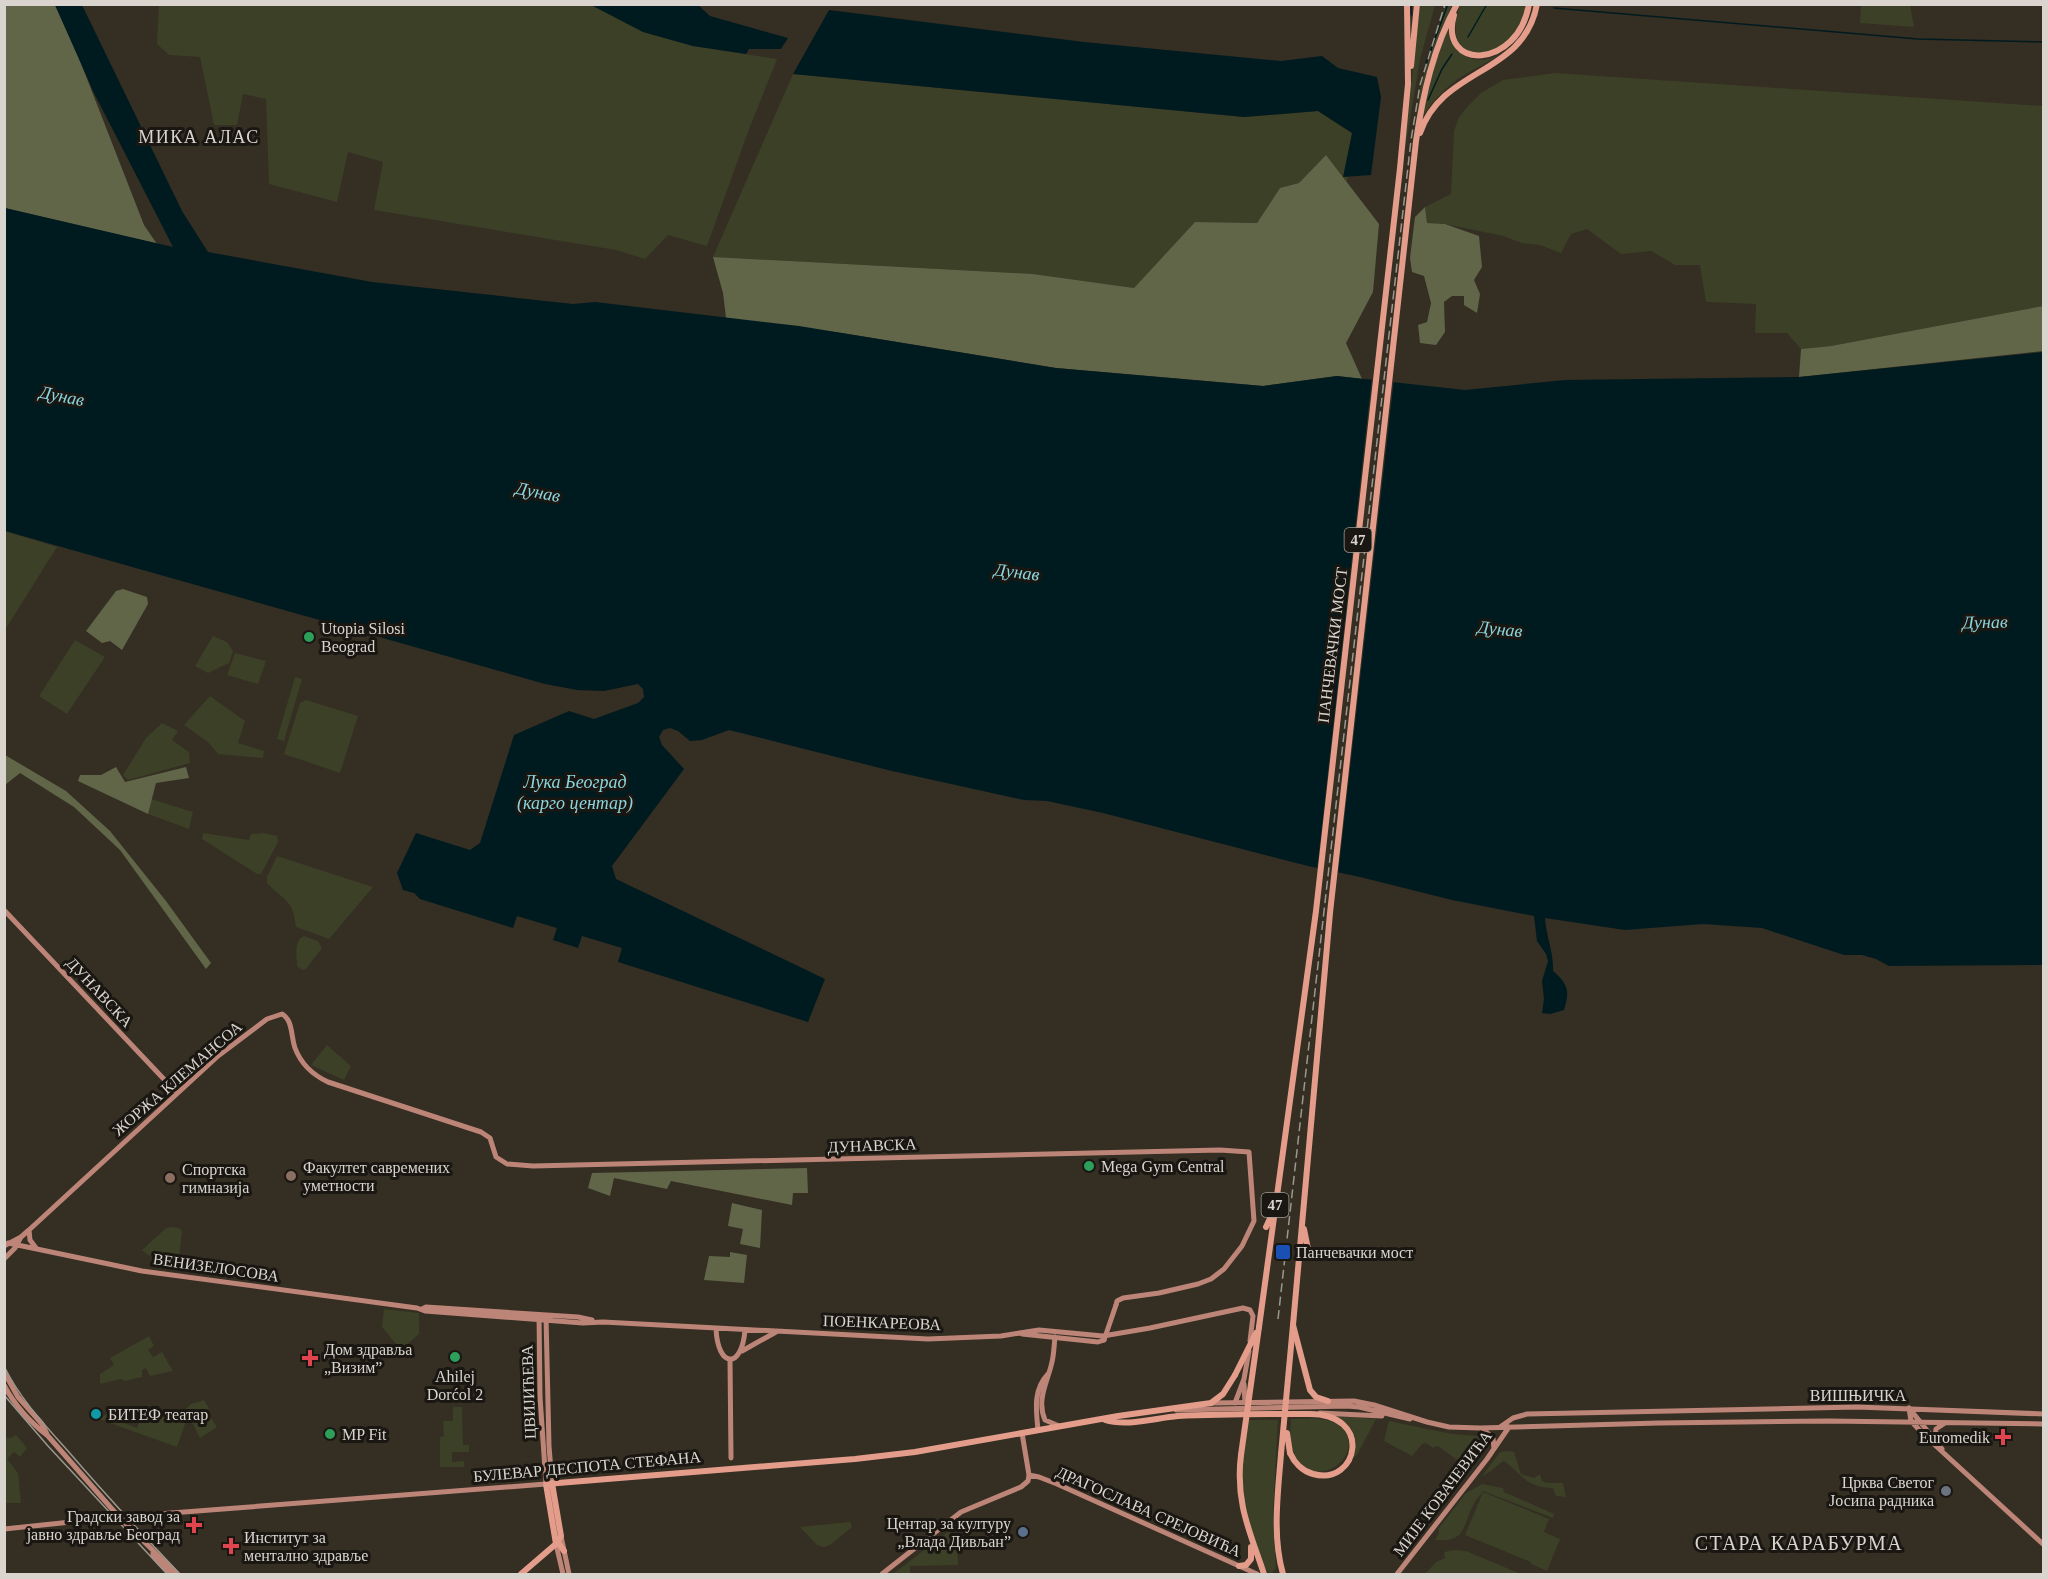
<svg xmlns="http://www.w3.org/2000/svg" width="2048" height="1579" font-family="Georgia,serif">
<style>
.green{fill:#3c4027}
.forest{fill:#616648}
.water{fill:#001b1f}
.pier{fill:#342e23}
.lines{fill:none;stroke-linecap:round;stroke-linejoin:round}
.stream{stroke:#001b1f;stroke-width:1.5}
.secondary{stroke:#bd8577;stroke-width:5}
.primary{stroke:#e49d8b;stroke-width:6}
.tram{stroke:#9d988f;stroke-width:1.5}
.rail{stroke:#9d988f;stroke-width:1.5;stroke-dasharray:9 4.5;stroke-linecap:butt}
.secondary-bridge{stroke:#bd8577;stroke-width:5}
.primary-bridge{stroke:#e49d8b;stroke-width:6}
.leisure-dot{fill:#2e9e5b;stroke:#1a1712;stroke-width:2}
.education-dot{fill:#8d6e63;stroke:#1a1712;stroke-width:2}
.transit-dot{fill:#1a4fb4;stroke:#1a1712;stroke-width:2}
.health-dot{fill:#e0444e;stroke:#1a1712;stroke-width:2}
.culture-dot{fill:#0f9aa8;stroke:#1a1712;stroke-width:2}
.worship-dot{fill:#6b7280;stroke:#1a1712;stroke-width:2}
.service-dot{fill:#5c6f8a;stroke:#1a1712;stroke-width:2}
.labels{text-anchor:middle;stroke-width:6;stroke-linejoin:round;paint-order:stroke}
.shield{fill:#1a1712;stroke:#a09c96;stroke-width:1.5}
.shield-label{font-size:15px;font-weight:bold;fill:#d9d5ce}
.poi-label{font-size:16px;fill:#d9d5ce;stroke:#1a1712;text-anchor:start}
.street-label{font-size:16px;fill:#d9d5ce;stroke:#1a1712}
.neighbourhood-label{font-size:18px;letter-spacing:1.5px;fill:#d9d5ce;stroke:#1a1712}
.water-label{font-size:18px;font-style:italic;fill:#8ad5dd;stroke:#1a1712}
.quarter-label{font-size:20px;letter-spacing:1.5px;fill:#d9d5ce;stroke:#1a1712}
</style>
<rect width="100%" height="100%" fill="#342e23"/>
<!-- green -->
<path class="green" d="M591 4 643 32 693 46 777 59 748 132 707 246 668 235 645 259 616 250 374 210 383 162 348 152 337 202 269 184 266 99 243 94 237 125H214L200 57 169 55 157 44 159 5Z
M1420 5H1435L1420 59 1402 168Z
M1445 5H1452L1428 66 1418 112 1409 168 1421 86Z
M1460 5H1527C1524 23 1510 45 1491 52 1488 54 1481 53 1477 53 1451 53 1453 22 1460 5Z
M1533 5H1535C1526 50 1492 57 1458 79 1444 89 1432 102 1423 116L1431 71 1448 26C1452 32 1452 43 1458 50 1479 73 1512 51 1524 31 1529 22 1531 14 1533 5Z
M1861 5H1910L1914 27 1860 23Z
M1555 73 2043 106V306L1831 346 1801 349 1787 333H1755L1756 304 1706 302 1700 265H1675L1651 251 1621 254 1587 229 1571 234 1561 253 1540 245 1522 243 1503 236 1445 224 1427 223 1425 207 1451 194 1454 131 1459 117 1468 106 1481 93 1503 80Z
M793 74 1244 117 1318 111 1352 133 1347 182 1326 155 1299 183 1280 188 1257 223 1195 222 1134 288 1033 274 713 257Z
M5 531 57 547 5 630Z
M213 636 227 642 233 651 229 663 208 673 195 666Z
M75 640 105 657 67 714 39 696Z
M235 653 266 661 258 684 227 675Z
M295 677 302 679 284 741 277 739Z
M210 696 245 721 238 743 264 751 263 758 218 754 208 742 184 725Z
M306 700 358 716 340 773 284 754 300 703Z
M162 723 178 731 172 740 189 752 190 763 128 780 123 775 146 738Z
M151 799 193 812 189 829 148 814Z
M203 833 249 840 251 834 263 833 277 836 278 842 261 874H257L202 839Z
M277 856 373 887 329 939 296 927C293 899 284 901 267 883V877Z
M304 936 318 941 322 948 306 969 302 970 297 966C297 956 293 941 304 936Z
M327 1045 351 1066 344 1080 311 1065Z
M171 1227 179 1228 182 1231 179 1259 148 1255 142 1250 166 1228Z
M384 1309 419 1313V1334L401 1350 382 1327Z
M149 1336 154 1346 148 1350 153 1357 162 1352 173 1371 150 1376 146 1368 142 1370V1377L125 1381 121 1379 100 1384V1374L114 1365 110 1358Z
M204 1400 209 1408 206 1411 217 1427 200 1438 193 1424 186 1421 177 1447 99 1419 107 1414 108 1417 137 1428 142 1415 185 1410 191 1404Z
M453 1407H462L463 1445H469V1452H452V1462L464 1461V1467H440V1437L444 1436 443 1421H453Z
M1337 1416 1376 1419 1357 1455 1353 1458C1355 1440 1352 1427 1337 1416Z
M1291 1419C1305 1419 1320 1417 1333 1422 1340 1424 1346 1430 1348 1437 1355 1464 1317 1484 1299 1463 1289 1451 1290 1433 1291 1419Z
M1246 1420H1278L1273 1515 1276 1568 1271 1574C1258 1567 1241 1503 1241 1487 1241 1465 1244 1442 1246 1420Z
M1389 1421 1452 1434 1478 1436 1485 1439 1486 1446 1445 1498 1443 1497 1476 1455 1469 1451 1460 1462 1438 1446 1433 1448 1426 1443 1422 1444 1412 1456 1384 1441Z
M16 1435 27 1448 20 1457 14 1452 7 1459 18 1473 21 1503H5V1437L10 1438Z
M1509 1451 1514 1452 1521 1474 1534 1478 1540 1474 1542 1481 1547 1483H1563L1566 1497 1556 1496 1553 1488C1525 1487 1523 1475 1504 1461 1495 1466 1491 1473 1482 1476L1500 1452Z
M1482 1484 1503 1488 1504 1492 1554 1514 1553 1518 1483 1491C1481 1495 1477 1498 1475 1502 1462 1524 1468 1543 1435 1540L1439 1533 1438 1529 1466 1493Z
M1483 1492 1549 1519 1544 1532 1560 1539 1547 1571 1531 1564V1562L1465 1535Z
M850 1522 852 1527 830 1545 824 1547 817 1545 800 1527Z
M949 1531 957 1542 958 1565 910 1566V1574H893Z
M1455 1550 1466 1551 1521 1574H1425L1436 1562 1445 1558 1444 1552Z"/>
<!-- forest -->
<path class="forest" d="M5 5H55L75 48 144 225 157 244 5 208Z
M1326 155 1379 224 1373 292 1346 343 1362 379 1337 376 1263 386 1056 368 842 333 726 318 723 293 713 257 1033 274 1134 288 1195 222 1257 223 1280 188 1299 183Z
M1425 207 1427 223 1445 224 1479 236 1482 267 1474 280 1480 294 1477 313 1464 305V296H1452L1444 302 1445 332 1436 345 1420 343 1418 325 1427 322 1431 303 1424 276 1412 272 1410 258 1415 217Z
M2043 306V351L1799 377 1801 349 1831 346Z
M123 589 147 597 148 604 122 650 110 641 102 643 86 631 116 591Z
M5 755 66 791 110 831 166 901 211 963 206 969 120 850 74 807 20 773 5 785Z
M116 767 125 782 186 767 189 778 156 783 148 814 78 781 80 775H101Z
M807 1168 808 1193H793L792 1205 671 1181 667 1189 614 1178 610 1196 588 1188 592 1173Z
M732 1203 762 1210 760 1248 740 1244 743 1229 728 1226Z
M730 1252 747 1255 744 1283 704 1280 709 1256 730 1257Z"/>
<!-- water -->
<path class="water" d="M55 5H82L182 211 208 252 372 282 573 304 595 302 799 326 1056 368 1263 386 1337 376 1465 390 1565 380 1799 377 2043 352V965L1889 966 1876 959 1862 955H1844L1762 928 1703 924 1625 930 1545 918C1546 936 1554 953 1553 971 1568 984 1570 991 1564 1010L1550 1014 1542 1013 1544 999 1542 981 1548 961 1546 954 1537 941 1534 916 1452 900 1360 877 1308 866 1103 813 1047 801 1024 800 892 771 729 730 702 740 690 741 678 731 670 728 663 730 659 737 662 745 684 769 612 866 616 879 825 979 808 1022 618 962 622 948 582 936 578 948 553 940 557 928 517 916 513 928 420 899 414 893 403 890 397 873 416 833 470 850 480 843 514 735 569 711 594 719 638 703 644 697 643 689 638 684 604 691 577 690 545 684 5 531V208L173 247 94 93Z
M591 5H698L710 16 788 38 781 49H749L746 54 693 46 643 32Z
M829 10 1084 42 1281 61 1322 56 1338 68 1377 77 1381 97 1371 175 1343 177 1352 133 1318 111 1244 117 793 74Z"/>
<!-- pier -->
<path class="pier" d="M1372 377 1394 379 1338 875 1317 871Z"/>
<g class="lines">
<!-- stream -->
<path class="stream" d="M1554 8 1918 39 2044 42
M1411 15V4
M1468 37 1487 4
M1426 63 1448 4
M1428 100 1442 69 1452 54"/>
<!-- secondary -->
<path class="secondary" d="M4 910 177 1093
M29 1230 30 1240 36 1248
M8 1243 142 1271 417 1308 425 1311 583 1323 603 1322 928 1339 1001 1336 1039 1330 1103 1336 1150 1328 1243 1308 1250 1310 1253 1316 1250 1341
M4 1246 21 1237 29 1230 218 1056 267 1019 282 1014C293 1020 291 1037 295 1048 301 1064 313 1075 328 1082L481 1132 490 1138 496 1157 507 1164 533 1166 1220 1150 1249 1152 1254 1221 1242 1246 1224 1269 1211 1279 1198 1284 1159 1293 1123 1298 1117 1301 1116 1305
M4 1259 15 1248 21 1237
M422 1309 426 1307 578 1317 592 1320
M546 1317 549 1446 552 1483
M716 1329C718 1369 742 1369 745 1330
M1022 1334 1098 1342 1104 1340
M1055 1337C1054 1345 1054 1354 1052 1362 1048 1381 1036 1400 1045 1420L1059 1426
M742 1351 776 1332
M730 1359 731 1458
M4 1372 18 1397 42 1424 47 1434
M1244 1384 1245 1403
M4 1385C14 1404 31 1423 48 1436L119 1517 177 1574
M1211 1403 1354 1401 1374 1405 1427 1422 1449 1427 1480 1428 1659 1423 1828 1421 2044 1424
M1235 1403 1244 1379 1249 1351
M1909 1408 1911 1421 1924 1435 2044 1545
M1909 1408 1942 1449
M1176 1410 1347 1406 1359 1407 1410 1419
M1320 1413 1382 1416
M1500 1427 1513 1418 1527 1414 1857 1407 2044 1414
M1038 1430C1036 1409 1033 1390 1048 1374
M1484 1430 1493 1438 1494 1449
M1022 1433 1029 1475
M1935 1438 1936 1429 1945 1423
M1029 1475 1039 1477 1057 1484 1257 1574
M4 1529 119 1517 546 1484 540 1397 539 1315
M561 1536 569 1574
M556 1544 563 1574
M153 1552V1556L171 1574
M882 1574 961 1512 1021 1487 1028 1481 1029 1475
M1397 1574 1487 1459 1509 1427"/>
<!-- primary -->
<path class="primary" d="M1454 15C1438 71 1518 70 1529 4
M1411 66 1417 4
M1420 133C1443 66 1524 76 1537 4
M1266 1227 1273 1212
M1304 1229 1308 1249
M1259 1327 1316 911 1400 168 1408 84 1407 4
M1328 1401 1316 1397 1310 1390 1293 1325 1330 913 1416 141C1423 94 1433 48 1457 4
M1105 1420C1127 1427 1155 1418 1178 1416 1221 1414 1264 1414 1307 1414 1375 1412 1358 1487 1313 1474 1302 1471 1294 1462 1290 1453
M1281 1454C1278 1493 1272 1536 1283 1574
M1241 1455C1235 1502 1250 1532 1264 1574
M556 1544 546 1484 855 1459 915 1452 1118 1416 1211 1403 1223 1394 1235 1375
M556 1544 560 1545 564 1551
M1239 1566 1246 1565 1251 1559V1547
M521 1574 557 1543 561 1536 552 1483"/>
<!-- tram -->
<path class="tram" d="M4 1366C20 1399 44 1424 68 1451 104 1493 142 1534 180 1574
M4 1395 48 1446 167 1574"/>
<!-- rail -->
<path class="rail" d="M1278 1319 1411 140 1420 85 1445 4"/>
<!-- secondary-bridge -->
<path class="secondary-bridge" d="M1104 1340 1116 1305"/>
<!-- primary-bridge -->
<path class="primary-bridge" d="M1235 1375 1256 1333
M1287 1433 1290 1453
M1281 1454 1293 1325
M1241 1455 1259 1327"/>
</g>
<!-- markers -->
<g class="leisure-dot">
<circle cx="309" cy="637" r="6"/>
<circle cx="1089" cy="1166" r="6"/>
<circle cx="455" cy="1357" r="6"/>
<circle cx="330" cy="1434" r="6"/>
</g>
<g class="education-dot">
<circle cx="291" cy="1176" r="6"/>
<circle cx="170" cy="1178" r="6"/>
</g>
<rect class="transit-dot" x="1275" y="1244" width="16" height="16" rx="3"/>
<g class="health-dot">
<path d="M307 1349h6v6h6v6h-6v6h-6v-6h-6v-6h6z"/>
<path d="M2000 1428h6v6h6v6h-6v6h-6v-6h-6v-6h6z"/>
<path d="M191 1516h6v6h6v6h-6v6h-6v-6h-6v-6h6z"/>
<path d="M228 1537h6v6h6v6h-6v6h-6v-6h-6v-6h6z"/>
</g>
<circle class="culture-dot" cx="96" cy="1414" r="6"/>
<circle class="worship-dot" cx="1946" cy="1491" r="6"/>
<circle class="service-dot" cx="1023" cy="1532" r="6"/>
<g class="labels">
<!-- shield labels -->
<g class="shield">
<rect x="1344.5" y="528" width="27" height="24" rx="4.5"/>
<rect x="1261.5" y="1193" width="27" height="24" rx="4.5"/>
</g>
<g class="shield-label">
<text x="1358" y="545">47</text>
<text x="1275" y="1210">47</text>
</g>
<!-- poi labels -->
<g class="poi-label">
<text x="321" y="634">Utopia Silosi<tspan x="321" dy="18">Beograd</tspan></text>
<text x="1101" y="1172">Mega Gym Central</text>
<text x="303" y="1173">Факултет савремених<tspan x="303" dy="18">уметности</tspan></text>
<text x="182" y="1175">Спортска<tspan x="182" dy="18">гимназија</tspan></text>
<text x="1296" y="1258">Панчевачки мост</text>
<text x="324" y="1355">Дом здравља<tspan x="324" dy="18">„Визим”</tspan></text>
<text x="455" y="1382" text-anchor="middle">Ahilej<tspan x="455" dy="18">Dorćol 2</tspan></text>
<text x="108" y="1420">БИТЕФ театар</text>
<text x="342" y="1440">MP Fit</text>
<text x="1990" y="1443" text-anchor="end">Euromedik</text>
<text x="1934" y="1488" text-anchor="end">Црква Светог<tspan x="1934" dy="18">Јосипа радника</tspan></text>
<text x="180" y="1522" text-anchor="end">Градски завод за<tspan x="180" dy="18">јавно здравље Београд</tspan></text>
<text x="1011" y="1529" text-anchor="end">Центар за културу<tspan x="1011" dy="18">„Влада Дивљан”</tspan></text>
<text x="244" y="1543">Институт за<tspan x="244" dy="18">ментално здравље</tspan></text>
</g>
<!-- street labels -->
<g class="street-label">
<text transform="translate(1332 645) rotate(-83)" y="6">ПАНЧЕВАЧКИ МОСТ</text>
<text transform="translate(100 992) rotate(47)" y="6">ДУНАВСКА</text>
<text transform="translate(177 1078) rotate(-41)" y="6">ЖОРЖА КЛЕМАНСОА</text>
<text transform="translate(872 1145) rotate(-2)" y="6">ДУНАВСКА</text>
<text transform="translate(216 1267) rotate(8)" y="6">ВЕНИЗЕЛОСОВА</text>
<text transform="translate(882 1322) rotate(2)" y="6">ПОЕНКАРЕОВА</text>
<text transform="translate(528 1392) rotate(-92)" y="6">ЦВИЈИЋЕВА</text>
<text x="1858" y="1401">ВИШЊИЧКА</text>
<text transform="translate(587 1466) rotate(-5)" y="6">БУЛЕВАР ДЕСПОТА СТЕФАНА</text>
<text transform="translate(1442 1493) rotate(-53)" y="6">МИЈЕ КОВАЧЕВИЋА</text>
<text transform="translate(1149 1511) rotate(24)" y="6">ДРАГОСЛАВА СРЕЈОВИЋА</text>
</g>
<!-- neighbourhood labels -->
<g class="neighbourhood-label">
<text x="199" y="143">МИКА АЛАС</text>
</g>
<!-- water labels -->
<g class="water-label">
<text transform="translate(62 396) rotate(11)" y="6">Дунав</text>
<text transform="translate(538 492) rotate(11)" y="6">Дунав</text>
<text transform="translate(1017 572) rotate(7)" y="6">Дунав</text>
<text transform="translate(1985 622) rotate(-1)" y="6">Дунав</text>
<text transform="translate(1500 629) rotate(6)" y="6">Дунав</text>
<text x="575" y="788">Лука Београд<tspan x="575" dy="21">(карго центар)</tspan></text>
</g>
<!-- quarter labels -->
<g class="quarter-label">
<text x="1799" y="1550">СТАРА КАРАБУРМА</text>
</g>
</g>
<!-- border -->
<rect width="2048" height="1579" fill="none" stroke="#d9d5ce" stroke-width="12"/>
</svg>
